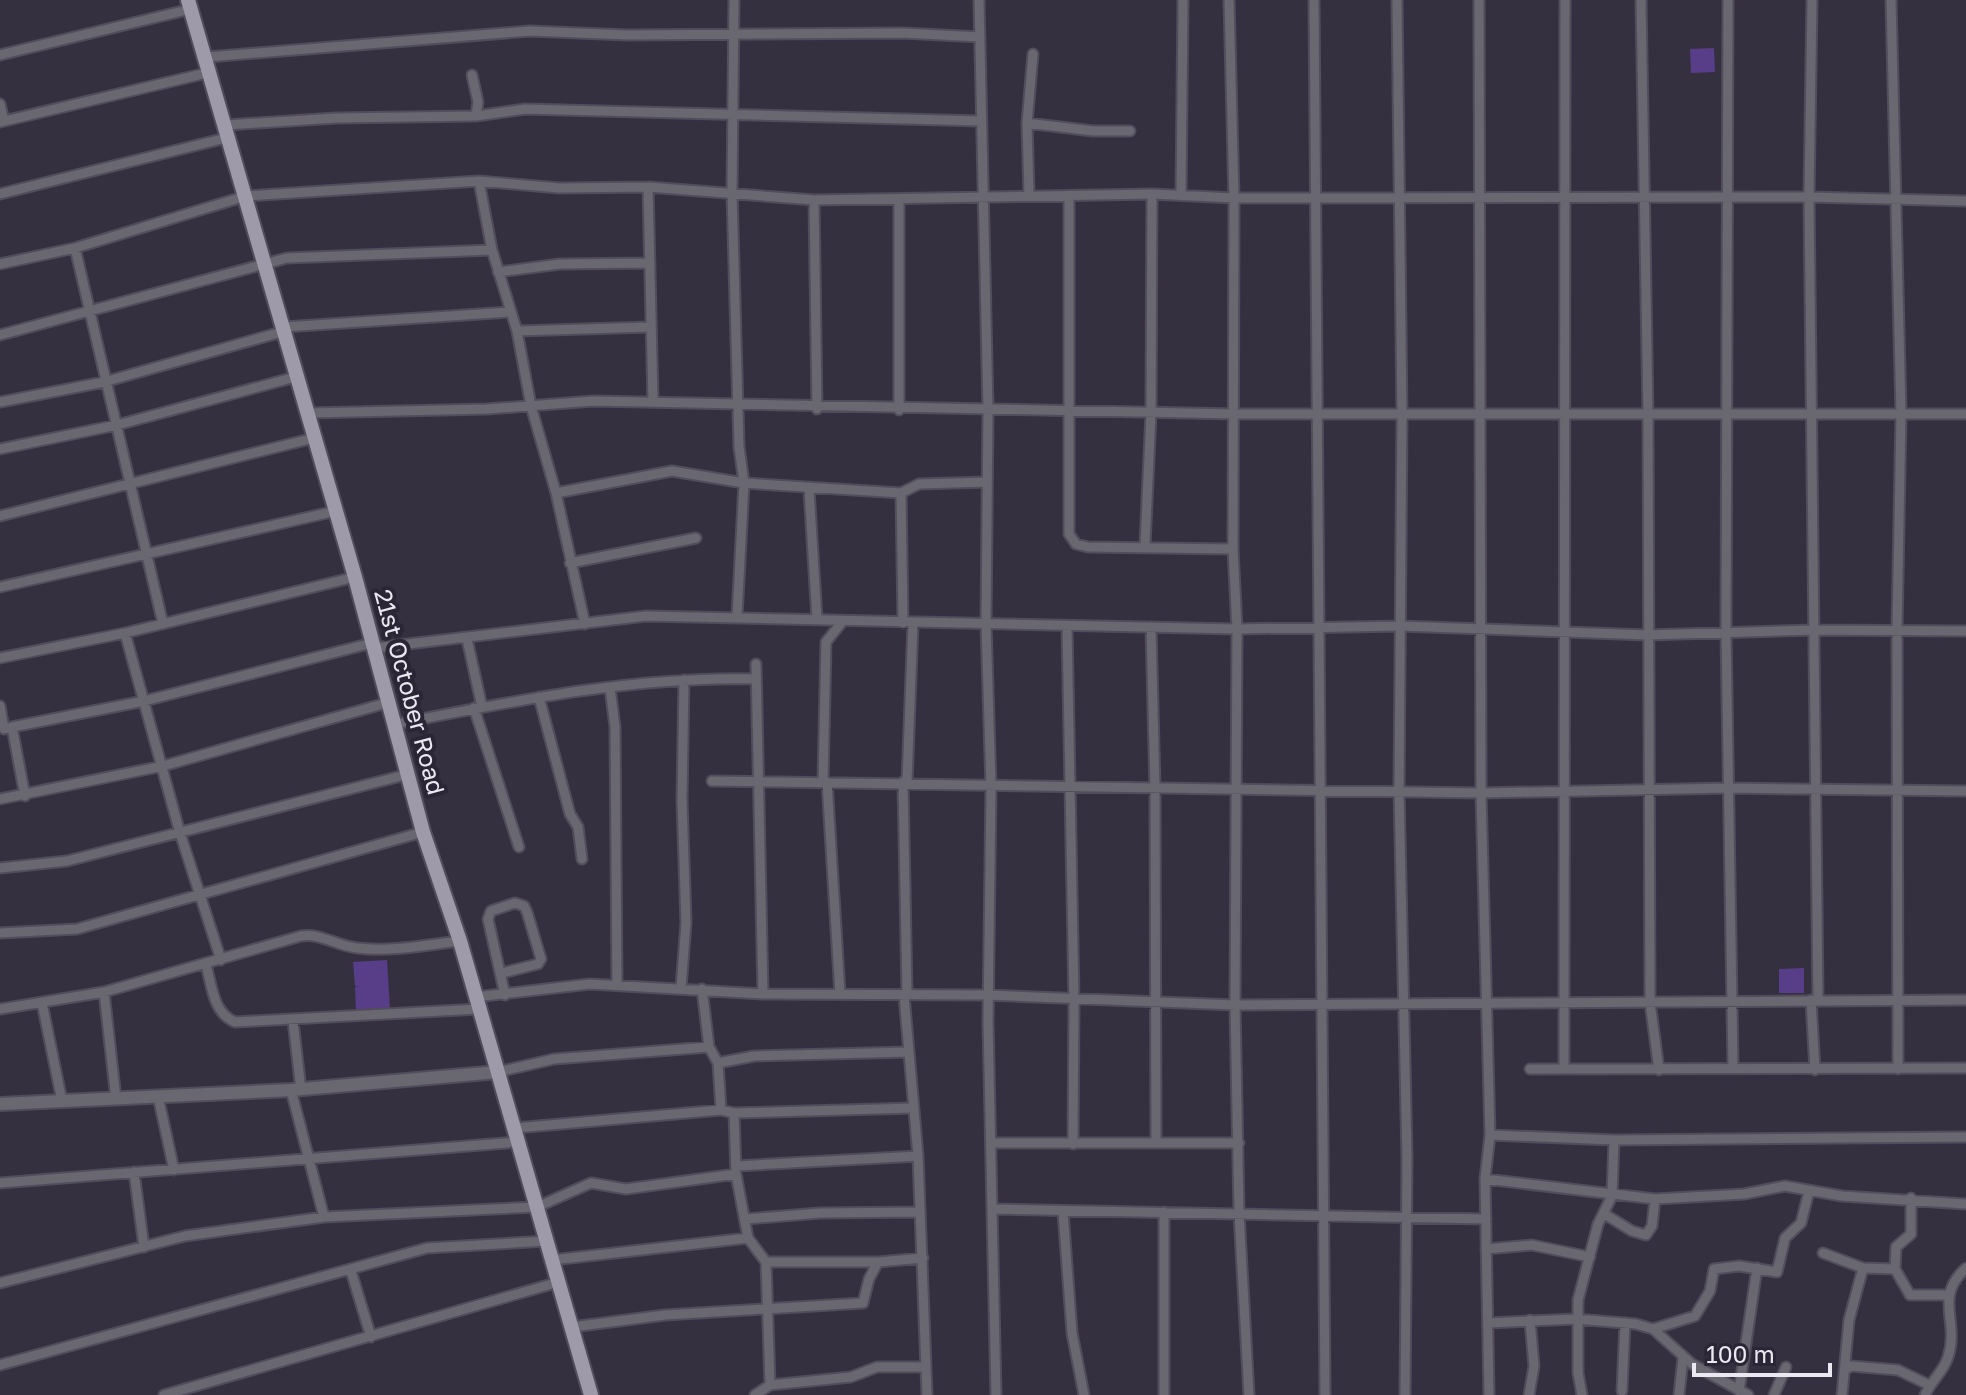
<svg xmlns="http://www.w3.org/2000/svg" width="1966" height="1395" font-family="'Golos Text',sans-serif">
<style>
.green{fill:#583d88}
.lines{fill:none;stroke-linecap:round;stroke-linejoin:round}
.minor-casing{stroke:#524d5c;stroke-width:13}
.tertiary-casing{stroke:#524d5c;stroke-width:16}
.primary-casing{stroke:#524d5c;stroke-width:18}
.minor{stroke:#69676f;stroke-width:9}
.tertiary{stroke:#69676f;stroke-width:12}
.primary{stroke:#9e9aaa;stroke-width:14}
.labels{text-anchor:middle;stroke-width:8;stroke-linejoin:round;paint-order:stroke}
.street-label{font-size:24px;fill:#ebe8f2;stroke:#2b2636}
</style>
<rect width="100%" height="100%" fill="#353040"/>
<!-- green -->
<path class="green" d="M1714 48 1715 72 1691 73 1690 49Z
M387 960 390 1009 356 1012 355 987 359 986H355L353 962Z
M1804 968V993H1779V969Z"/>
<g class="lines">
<defs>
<path id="minor" d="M734 0 732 193 739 447 744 483 737 617
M979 0 988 410 986 624 991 787 988 1022 996 1395
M1229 0 1234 198 1233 549 1237 629 1235 1005 1239 1213 1249 1395
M1314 0 1325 1395
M1397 0 1402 415 1399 790 1407 1158 1405 1395
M1479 0 1481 793 1490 1135 1485 1179 1489 1395
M1641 0 1648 414 1650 1002 1659 1070
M1728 0 1726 633 1733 1067
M1812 0 1809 197 1818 999
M1891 0 1901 414 1897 630 1898 1069
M0 55 191 9
M207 57 530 31 628 35 903 33 980 37
M472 75 478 102 476 116
M0 104 4 121
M0 122 211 72
M1027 123 1093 131H1130
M226 125 336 118 476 116 525 109 981 121
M479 181 492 250 517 331 531 406 556 493 585 624
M648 187 653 402
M0 194 230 137
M1029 195 1027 123 1033 54
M1181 195 1183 0
M1069 196V534L1076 544 1088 547 1233 549
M814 200 817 409
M75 248 163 624
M0 264 75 248 246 196 479 181 559 188 648 187 814 200 1152 194 1234 198 1809 197 1966 201
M498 272 560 264 650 263
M284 327 510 312
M517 331 650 327
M0 335 287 258 492 250
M0 402 104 382 285 331
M899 410V201
M308 413 487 409 593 401 1235 414H1966
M0 449 117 425 299 376
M809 489 817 619
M556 493 672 471 744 483 901 493 919 484 987 482
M901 493 903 623
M0 516 314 438
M1145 545 1151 413 1152 194
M570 563 696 538
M0 587 336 511
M1067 626 1074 1000 1073 1144
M1151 627 1155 788 1156 1141
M125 633 180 833 221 960
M467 639 482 707
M374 648 646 616 1237 629 1400 626 1647 635 1813 630 1966 631
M0 658 125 633 355 577
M756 664 763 994
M610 688 615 727 617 984
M539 697 570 814 578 827 582 859
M0 706 4 729 12 727 25 796
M474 708 519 847
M396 724C514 701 635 676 756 679
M12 727 144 701 372 643
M712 781 1481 793 1728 788 1966 791
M823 782 826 642 842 622
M827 782 840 994
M903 782 907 995
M907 782 913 623
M0 799 163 766 390 702
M0 868 67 861 409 774
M0 933 77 929 423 832
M206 965C212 986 213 1013 235 1022L479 1009
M502 973 538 964 541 959 527 912 524 906 515 903 491 911 488 919 505 995
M681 988 686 923 682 800 684 680
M702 989 709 1047 718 1063 721 1110
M104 992 116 1099
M904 995 918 1156 927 1395
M475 997 590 984 763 994 988 995 1235 1005 1966 1000
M1811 1000 1815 1070
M42 1003 62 1101
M0 1009 104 992 301 936C321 933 337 946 357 948 391 952 425 945 460 941
M293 1021 301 1090
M718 1063 754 1056 908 1052
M1564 1068 1565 0
M1530 1069 1966 1068
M498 1072 554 1059 709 1047
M291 1090 324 1217
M158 1096 174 1170
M515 1128 721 1110 734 1113 914 1108
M1490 1135 1614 1140 1966 1137
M991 1143H1239
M736 1166 918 1156
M134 1172 144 1247
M1485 1179 1655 1199 1744 1194 1785 1186 1842 1196 1966 1204
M0 1183 518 1142
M1911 1198V1234L1896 1247 1895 1269 1910 1295H1949
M992 1209 1486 1219
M1063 1212 1072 1333 1084 1395
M1164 1212V1395
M1606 1215 1632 1231 1646 1235 1652 1226 1655 1199
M745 1219 820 1213 920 1212
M748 1238 766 1262 770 1385 755 1395
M1486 1249 1532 1245 1590 1257
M1823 1253 1863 1268 1895 1269
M552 1260 748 1238 736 1174 734 1113
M766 1262H878
M351 1271 371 1337
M0 1283 185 1236 324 1217 537 1207 591 1183 626 1189 736 1174
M1488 1323 1576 1319 1636 1324 1653 1329 1692 1364 1748 1395
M572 1327 665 1315 863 1303 869 1279 878 1262 923 1258
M1653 1329 1695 1316 1710 1291 1714 1269 1739 1266 1777 1272 1785 1238 1801 1223 1809 1191
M0 1365 427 1248 547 1241
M1845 1370 1851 1366 1898 1370 1929 1385
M770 1385 851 1377 877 1367H926
M1622 1391 1625 1323
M1739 1391 1757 1268
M164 1395 559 1282
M1529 1395 1534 1366 1530 1320
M1582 1395 1578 1373V1300L1598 1224 1612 1196 1614 1140
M1679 1395 1683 1358
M1774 1395 1786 1367
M1842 1395 1849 1320 1863 1268
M1925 1395C1931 1381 1944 1371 1948 1357 1960 1321 1933 1298 1966 1268"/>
<path id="tertiary" d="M0 1104 291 1090 498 1072"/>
<path id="primary" d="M188 0 355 577 423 832 460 941 591 1395"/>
</defs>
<!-- minor casing -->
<use href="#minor" class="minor-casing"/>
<!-- tertiary casing -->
<use href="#tertiary" class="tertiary-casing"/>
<!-- primary casing -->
<use href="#primary" class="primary-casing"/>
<!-- minor -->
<use href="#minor" class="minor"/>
<!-- tertiary -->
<use href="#tertiary" class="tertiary"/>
<!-- primary -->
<use href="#primary" class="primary"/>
</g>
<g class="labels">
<!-- street labels -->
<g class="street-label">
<text transform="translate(409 692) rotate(75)" y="8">21st October Road</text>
</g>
</g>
<!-- scale -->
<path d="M1694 1363v12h136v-12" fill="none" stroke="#ebe8f2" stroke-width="4"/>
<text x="1706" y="1363" font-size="24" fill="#ebe8f2" stroke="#2b2636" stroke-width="6" paint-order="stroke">100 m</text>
</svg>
